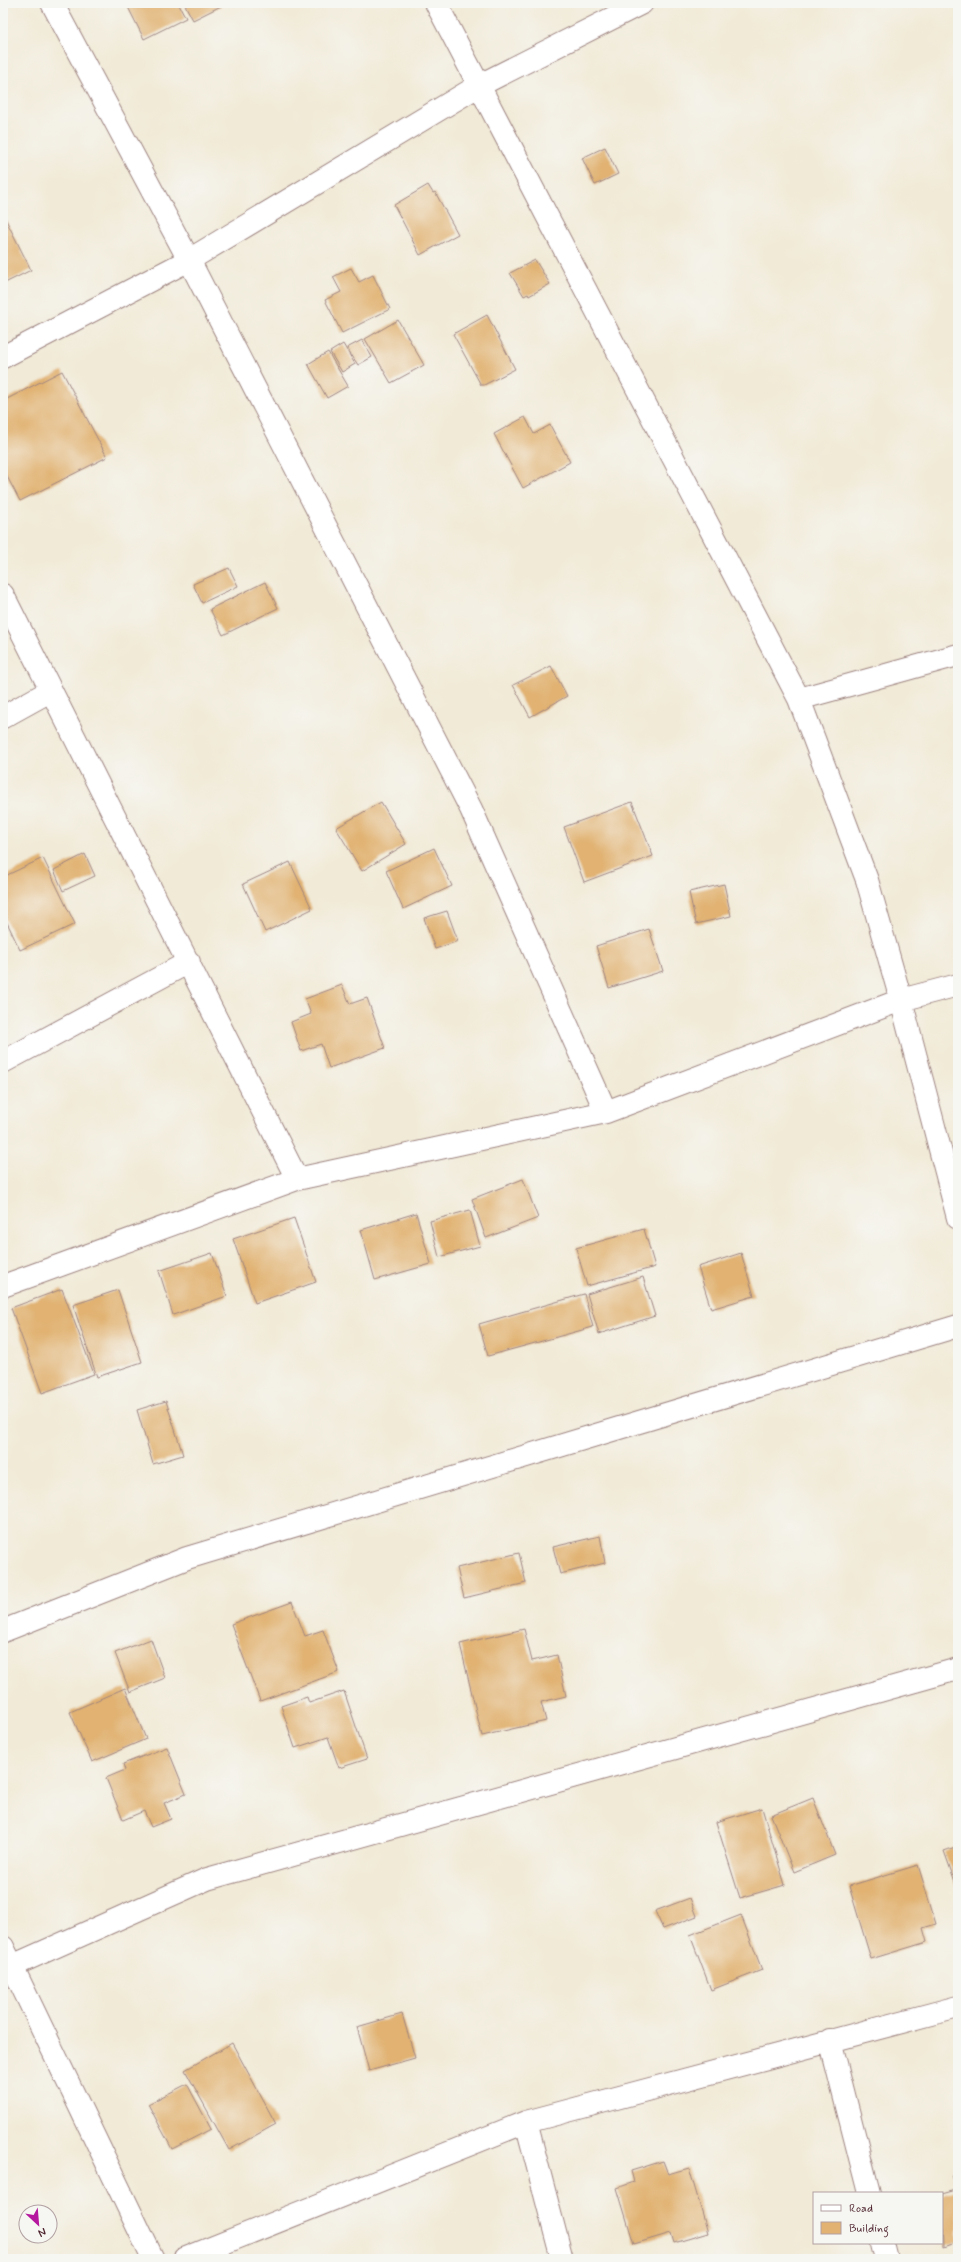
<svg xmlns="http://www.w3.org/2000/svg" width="961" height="2262" font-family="Mynerve,sans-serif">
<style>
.building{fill:#e1b272}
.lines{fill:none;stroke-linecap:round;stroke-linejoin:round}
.minor-casing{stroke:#9e8481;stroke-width:24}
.minor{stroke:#fff;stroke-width:22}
</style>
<rect width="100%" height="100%" fill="#f6f6f2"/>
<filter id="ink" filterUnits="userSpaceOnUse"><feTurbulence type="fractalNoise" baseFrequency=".025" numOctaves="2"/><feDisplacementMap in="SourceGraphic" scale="8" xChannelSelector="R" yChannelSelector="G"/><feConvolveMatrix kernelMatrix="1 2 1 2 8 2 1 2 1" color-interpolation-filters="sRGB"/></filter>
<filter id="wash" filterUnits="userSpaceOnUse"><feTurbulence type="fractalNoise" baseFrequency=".012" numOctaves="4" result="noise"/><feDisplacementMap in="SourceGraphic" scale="16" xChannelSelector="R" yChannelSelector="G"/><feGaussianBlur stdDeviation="0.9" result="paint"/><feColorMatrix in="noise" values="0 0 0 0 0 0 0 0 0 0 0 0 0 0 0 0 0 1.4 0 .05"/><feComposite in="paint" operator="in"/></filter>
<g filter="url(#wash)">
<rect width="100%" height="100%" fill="#f1ead7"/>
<g id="blocks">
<!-- building -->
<path class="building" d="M126 3H178L186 18 144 39Z
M184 3H222L223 5 193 20Z
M605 147 618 174 595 185 582 158Z
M428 185 433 193 435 192 458 234 420 255 394 205Z
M3 214 31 270 3 284Z
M535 260 550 284 529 296 528 294 524 296 510 273Z
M351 268 359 282 373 275 390 309 342 333 325 300 341 292 333 277Z
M487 315 515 369 484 385H481L453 334Z
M398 320 424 365 391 383 365 339Z
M362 340 372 357 358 365 347 348Z
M343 344 355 364 342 372 330 352Z
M328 352 348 386 327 398 308 364Z
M62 371 107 457 20 501 3 469V401Z
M525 417 534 434 550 425 570 462 523 488 494 434Z
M229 568 238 586 202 603 193 584Z
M265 582 278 608 223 635 210 609Z
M551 666 567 696 530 717 513 685Z
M381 802 406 844 362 871 336 828Z
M632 802 653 856 584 882 564 827Z
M434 848 452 886 403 909 386 871Z
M85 854 95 876 63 891 54 870Z
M43 858 75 924 20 950 3 914V877Z
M290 862 312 909 265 932 243 884Z
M724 884 731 916 696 924 689 892Z
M447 911 458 941 435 949 424 918Z
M649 929 663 971 609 988 596 946Z
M342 985 350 1004 367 998 385 1048 329 1068 321 1044 301 1051 291 1022 311 1014 305 999Z
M523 1179 538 1218 486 1238 472 1199Z
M470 1210 480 1246 439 1257 430 1221Z
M416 1213 431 1264 375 1280 361 1230Z
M294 1218 316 1282 255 1303 233 1239Z
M644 1229 655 1267 587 1286 576 1248Z
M212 1253 227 1296 173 1315 159 1271Z
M741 1253 754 1296 711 1309 698 1267Z
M643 1277 655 1316 599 1334 587 1294Z
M62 1289 94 1374 42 1393 11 1308Z
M118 1290 142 1362 97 1377 73 1305Z
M584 1294 593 1327 488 1356 479 1324Z
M166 1401 183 1455 153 1464 137 1410Z
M600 1536 605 1563 560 1574 553 1547Z
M519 1553 526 1583 464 1598 457 1568Z
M292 1602 305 1636 323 1630 339 1672 260 1701 231 1624Z
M524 1629 532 1661 557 1655 566 1696 541 1702 546 1721 482 1736 460 1644Z
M151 1639 165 1678 130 1692 115 1653Z
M125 1688 146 1739 92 1762 70 1712Z
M344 1691 367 1759 339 1768 328 1737 295 1748 281 1706 307 1697 309 1703Z
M167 1747 186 1794 164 1803 171 1819 151 1827 144 1811 123 1820 106 1778 125 1770 123 1764Z
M813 1798 835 1855 794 1872 771 1815Z
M762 1808 785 1885 740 1898 716 1822Z
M958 1846V1890L944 1851Z
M918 1865 936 1924 923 1928 927 1942 871 1959 849 1886Z
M690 1898 697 1916 663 1929 655 1911Z
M741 1915 762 1970 711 1990 690 1935Z
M402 2014 415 2058 369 2071 357 2027Z
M232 2043 276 2124 229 2150 185 2070Z
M187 2084 211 2129 172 2149 148 2104Z
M663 2161 668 2174 689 2168 708 2233 674 2243 671 2233 634 2244 617 2188 634 2182 631 2171Z
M958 2175V2241L944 2246 942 2194 956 2190 952 2177Z"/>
</g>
</g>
<g filter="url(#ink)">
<use href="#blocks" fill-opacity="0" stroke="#9e8481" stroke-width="1"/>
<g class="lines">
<defs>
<path id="minor" d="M52 3 189 260 471 809 606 1112
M436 3 799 699 867 880 901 1000 958 1218
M3 357 189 260 478 86 642 3
M3 595 297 1179
M799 699 958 655
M3 717 50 691
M3 1062 189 962
M3 1286 297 1179 606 1112 901 1000 958 985
M3 1631 187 1558 958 1326
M3 1947 153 2259
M3 1970 207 1879 958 1669
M830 2040 869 2193
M526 2122 562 2259
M882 2243 886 2259
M184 2259 526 2122 958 2007"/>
</defs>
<!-- minor casing -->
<use href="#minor" class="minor-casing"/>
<!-- minor -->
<use href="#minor" class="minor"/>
</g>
</g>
<!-- margin -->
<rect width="961" height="2262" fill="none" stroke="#f6f6f2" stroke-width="16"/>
<!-- legend -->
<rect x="813" y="2192" width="130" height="52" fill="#f6f6f2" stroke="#b1a0a2"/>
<rect x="821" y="2205" width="20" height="6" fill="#ffffff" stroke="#b1a0a2"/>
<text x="849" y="2212" font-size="12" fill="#4a1f2b">Road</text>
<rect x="821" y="2222" width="20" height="12" fill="#e1b272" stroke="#b1a0a2"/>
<text x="849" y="2232" font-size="12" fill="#4a1f2b">Building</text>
<!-- north arrow -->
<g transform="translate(38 2224) rotate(154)"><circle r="19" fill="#f6f6f2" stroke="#b1a0a2"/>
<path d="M0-3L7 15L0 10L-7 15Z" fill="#b5179e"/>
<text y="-6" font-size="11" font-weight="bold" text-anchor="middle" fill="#4a1f2b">N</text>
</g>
</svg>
